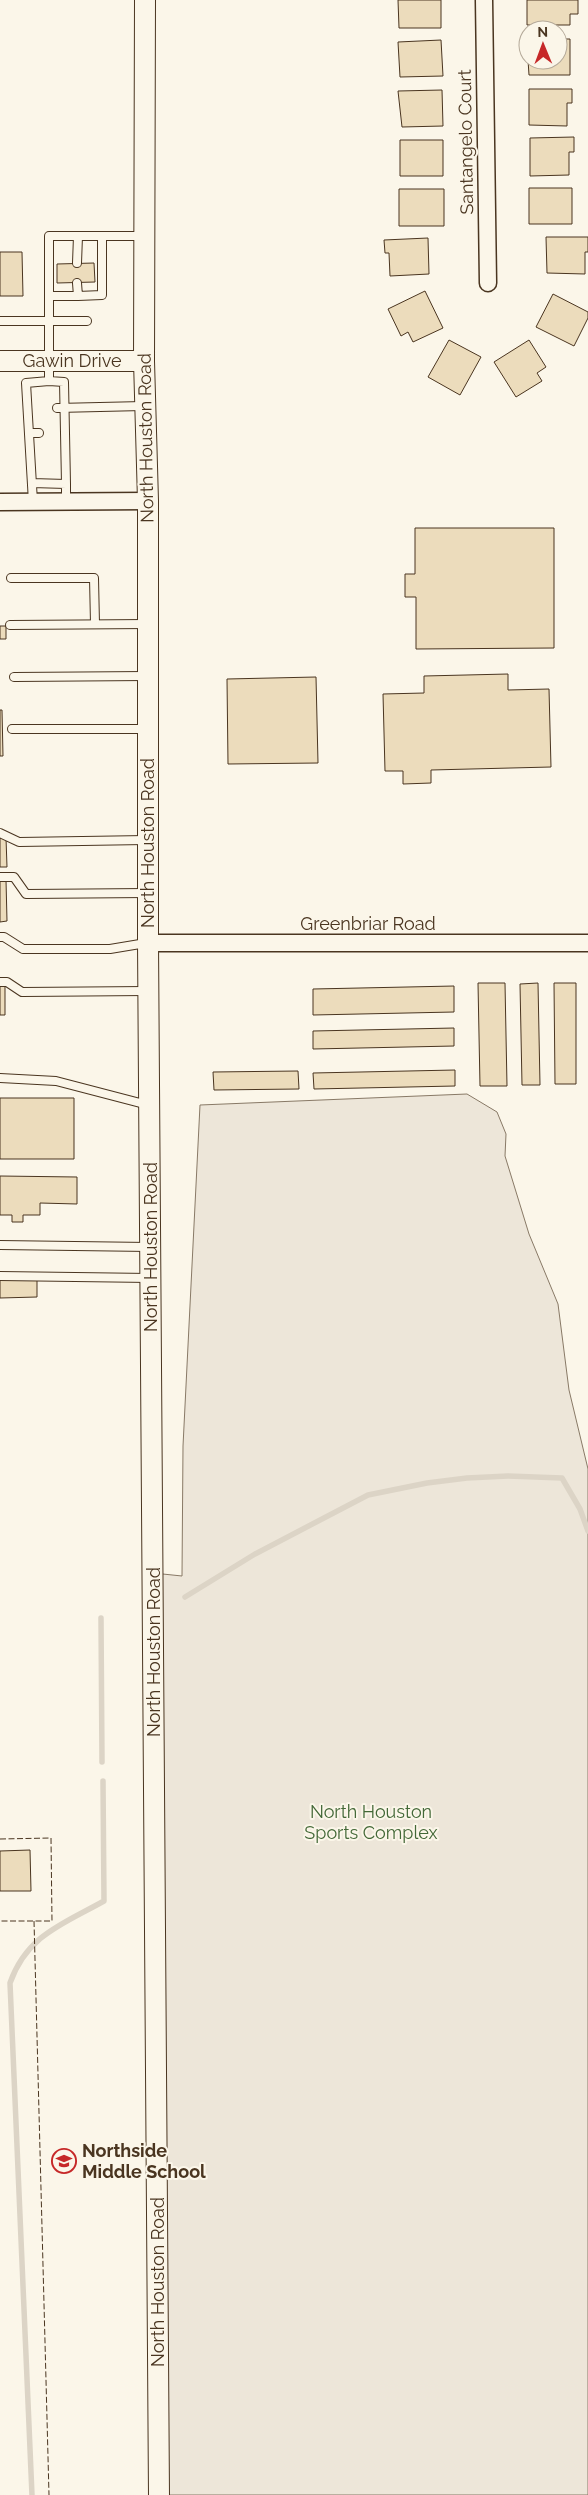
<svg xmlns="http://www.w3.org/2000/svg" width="588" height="2495" font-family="Raleway,sans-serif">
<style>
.green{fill:#ede6d9;stroke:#887966}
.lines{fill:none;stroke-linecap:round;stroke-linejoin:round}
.stream{stroke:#dcd4c6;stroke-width:5.5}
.building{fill:#ecdcbc;stroke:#4a3520}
.service-casing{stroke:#4a3520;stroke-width:10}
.minor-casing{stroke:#4a3520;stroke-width:19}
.tertiary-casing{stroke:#4a3520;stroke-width:22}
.service{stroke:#fbf6e9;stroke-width:8}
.minor{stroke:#fbf6e9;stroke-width:16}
.tertiary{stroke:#fbf6e9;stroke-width:20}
.fence{stroke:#4a3520;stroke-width:1;stroke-dasharray:6 2.5;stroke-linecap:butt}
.labels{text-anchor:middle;stroke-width:4;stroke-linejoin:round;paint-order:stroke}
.street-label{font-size:18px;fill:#4a3520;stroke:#fbf6e9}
.park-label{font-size:18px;fill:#436837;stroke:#fbf6e9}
.poi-label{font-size:18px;font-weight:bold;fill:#4a3520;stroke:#fbf6e9;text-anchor:start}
</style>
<rect width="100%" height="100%" fill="#fbf6e9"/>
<!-- green -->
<path class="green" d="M467 1094 497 1112 506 1134 505 1156 529 1234 558 1304 569 1390 588 1469V2495H160L153 1573 182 1576 183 1446 200 1105Z"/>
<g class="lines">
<!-- stream -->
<path class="stream" d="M185 1597 255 1554 368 1495 427 1483 467 1478 508 1476 562 1478 580 1509 588 1531
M101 1618 102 1762
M32 2495 10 1983C27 1935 63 1924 104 1901L103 1781"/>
</g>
<!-- building -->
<path class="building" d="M398 0H441V28H399Z
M527 0H578V14H570V25H527Z
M558 39H570V75H529L528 60H558Z
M441 40 443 76 400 77 398 42Z
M529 89H572V103H567V126L529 125Z
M442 90 443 126 402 127 398 91Z
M574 137V152H569V175L530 176V138Z
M400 140H443V176H400Z
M529 188H572V224H529Z
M399 189H444V226H399Z
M546 237H588V252H585V274L547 273Z
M428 238 429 274 390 276 389 253H385L384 240Z
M0 252H22L23 296H0Z
M94 263 95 282 57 283V264Z
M425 291 443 328 413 342 408 332 401 336 388 309Z
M553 294 588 312V318L574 346 536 327Z
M449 340 481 357 460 395 428 377Z
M529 340 546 367 537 373 542 381 516 397 494 362Z
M415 528H554V648L416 649V597H405V574H415Z
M0 626H6V639H0Z
M508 674V690L549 689 551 767 431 770V783L403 784V771H385L383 694 424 693V676Z
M316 677 318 763 228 764 227 679Z
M0 710H2L3 756H0Z
M0 838H6L7 867H0Z
M0 880H6L7 921 0 922Z
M478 983H505L507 1086H480Z
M538 983 540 1085H522L520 984Z
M554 983H576V1084H555Z
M0 985H5V1015H0Z
M454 986V1012L313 1015V989Z
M454 1028V1046L313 1049V1031Z
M455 1070V1086L314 1089 313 1073Z
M298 1071 299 1089 214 1090 213 1072Z
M0 1098H74V1159H0Z
M0 1176 77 1177V1204L40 1203V1215H23V1222H12V1215H0Z
M37 1279V1297L0 1298V1280Z
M30 1850 31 1891H0V1851Z"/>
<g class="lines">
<defs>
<path id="service" d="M77 263 78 236
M49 296H78L77 283
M78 296 102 295V236
M0 321H87
M49 381 64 382 66 484
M57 408 143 406
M29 433H39
M32 483 66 484V502
M33 502 26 383 49 381V236H143
M11 578H94L95 624
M10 625 148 624
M14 677 146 676
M12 729H146
M0 833 19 842 146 840
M0 877H14L26 894 147 893
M0 937H4L23 949H110L146 943
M0 982H7L22 992 147 991
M0 1078 56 1081 148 1105
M0 1245 149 1247
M0 1276 150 1278"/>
<path id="minor" d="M484 0 488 283
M0 502 148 501
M148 943H588"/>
<path id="tertiary" d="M145 0 144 361 148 501V943L159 2495
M0 361H144"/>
</defs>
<!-- service casing -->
<use href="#service" class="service-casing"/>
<!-- minor casing -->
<use href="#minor" class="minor-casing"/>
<!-- tertiary casing -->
<use href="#tertiary" class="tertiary-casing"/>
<!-- service -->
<use href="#service" class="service"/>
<!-- minor -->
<use href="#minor" class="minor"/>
<!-- tertiary -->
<use href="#tertiary" class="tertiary"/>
<!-- fence -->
<path class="fence" d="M0 1839 51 1838 52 1921H0
M34 1921 49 2495"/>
</g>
<!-- icons -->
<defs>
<symbol id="school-ring" viewBox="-11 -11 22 22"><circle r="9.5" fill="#fbf6e9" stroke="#c62828" stroke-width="1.5"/><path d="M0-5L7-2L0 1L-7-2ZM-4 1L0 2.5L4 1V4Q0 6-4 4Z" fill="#c62828"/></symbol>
</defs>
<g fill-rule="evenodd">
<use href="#school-ring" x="50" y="2147" width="28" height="28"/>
</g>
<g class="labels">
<!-- street labels -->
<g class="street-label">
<text transform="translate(466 142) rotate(-91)" y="6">Santangelo Court</text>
<text x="72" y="367">Gawin Drive</text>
<text transform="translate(146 438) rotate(-91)" y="6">North Houston Road</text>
<text transform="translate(148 843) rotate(-90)" y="6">North Houston Road</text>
<text x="368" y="930">Greenbriar Road</text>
<text transform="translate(151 1247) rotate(-90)" y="6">North Houston Road</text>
<text transform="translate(154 1652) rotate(-90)" y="6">North Houston Road</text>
<text transform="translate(158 2282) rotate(-90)" y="6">North Houston Road</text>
</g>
<!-- park labels -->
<g class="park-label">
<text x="371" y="1818">North Houston<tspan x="371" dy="21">Sports Complex</tspan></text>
</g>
<!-- poi labels -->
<g class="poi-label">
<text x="82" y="2157">Northside<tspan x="82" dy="21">Middle School</tspan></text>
</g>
</g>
<!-- north arrow -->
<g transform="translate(543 45) rotate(359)"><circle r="24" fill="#fbf6e9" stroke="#b4a999"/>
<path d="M0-4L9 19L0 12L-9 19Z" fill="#c62828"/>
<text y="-8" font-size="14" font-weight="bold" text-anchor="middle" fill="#4a3520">N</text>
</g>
</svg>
